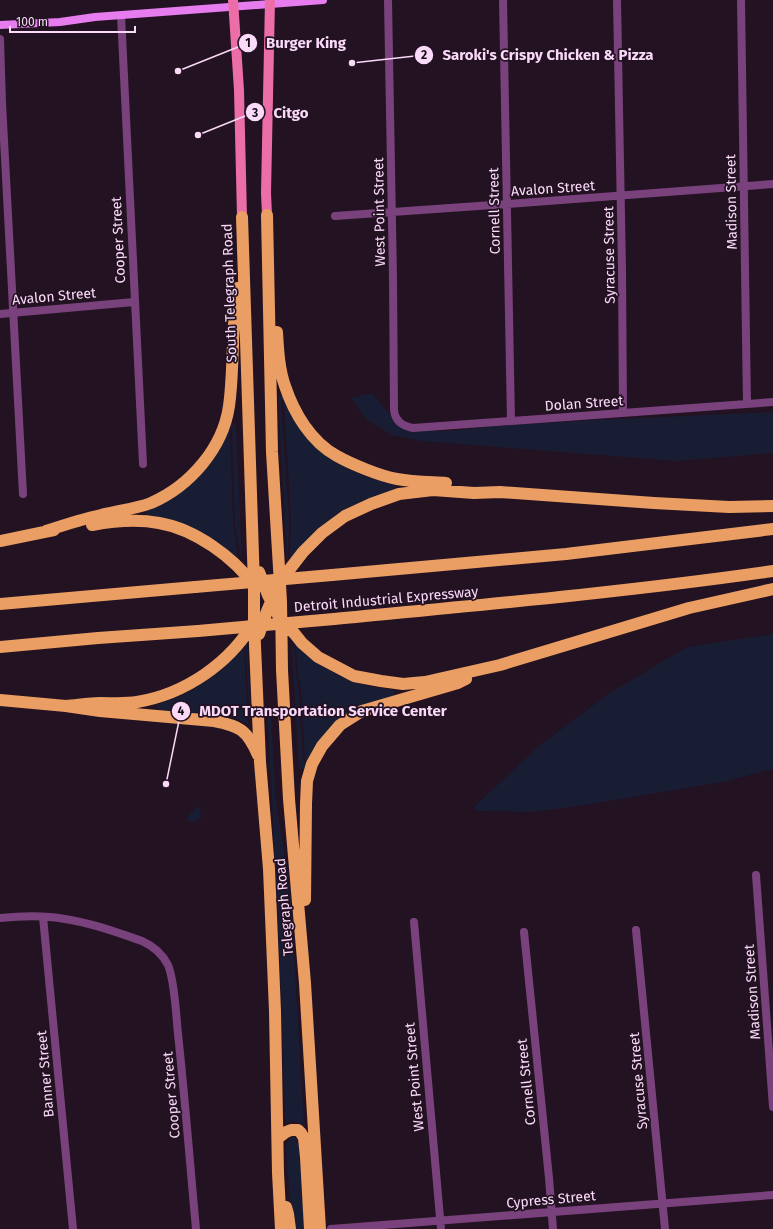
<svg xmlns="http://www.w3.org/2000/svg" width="773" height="1229" font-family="'Fira Sans',sans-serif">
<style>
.green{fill:#191d33}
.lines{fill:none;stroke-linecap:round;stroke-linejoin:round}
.street{stroke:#7a427c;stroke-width:8}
.secondary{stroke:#e77cee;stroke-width:8}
.primary{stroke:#ec6ea8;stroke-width:10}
.highway{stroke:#eb9e63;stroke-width:12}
.highway-bridge{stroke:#eb9e63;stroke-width:12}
.labels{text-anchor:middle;stroke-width:3.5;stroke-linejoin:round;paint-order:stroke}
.street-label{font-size:14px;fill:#fad9f9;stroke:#231222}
.leader{fill:none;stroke:#fad9f9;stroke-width:1.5}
.callout-dot{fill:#fad9f9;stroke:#231222;stroke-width:1.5}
.mark-label{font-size:12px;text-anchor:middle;font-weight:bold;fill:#111}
.callout-label{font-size:15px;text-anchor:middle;font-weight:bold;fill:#fad9f9;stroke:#231222;stroke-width:3.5;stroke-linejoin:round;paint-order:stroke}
</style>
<rect width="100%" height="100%" fill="#231222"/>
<!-- green -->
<path class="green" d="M372 393 392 417 405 431H450L496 426 595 420 773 412V453L675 461 421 441 392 435 367 420 351 398Z
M278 396H283L285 399 281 401 289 521 288 563 287 561Z
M286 401 309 437 394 483 396 490 367 499 342 512 290 560 291 521 284 402Z
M230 424 236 425 242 559H241L235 526 232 429 228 427Z
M227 430 230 431 233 521 238 559 220 544 201 532 176 521 146 514V509L165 501Z
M773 634V769L723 782 591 804 533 812 477 811 474 807 539 746 607 695 687 647Z
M247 642 252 726 250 718 245 643Z
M294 645 296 671 299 694 303 761 308 763 305 770 299 769 292 647Z
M296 645C302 649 306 655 312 659 337 677 363 687 394 690V696L370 704 309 761 305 760 301 690 298 672Z
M244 646 248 725 240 720 228 717 158 710 157 706 158 704C195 694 218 673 244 646Z
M267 713H271L276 802 290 887 304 1124 294 1121 287 1122 285 1120 282 1014 272 799Z
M196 807H198L200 809 201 816 199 820C196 821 190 823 187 820V817Z
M291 1137 296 1139 300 1148 307 1229H293L287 1166 286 1144H288L289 1139Z"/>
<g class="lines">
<!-- street -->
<path class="street" d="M388 0 393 278 394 410C395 421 402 426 413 428L773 402
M503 0 511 421
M617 0 622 269 623 413
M741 0 747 404
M121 15 143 464
M0 39 2 103 23 494
M335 216 507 204 773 184
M0 314 134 302
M756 875 773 1107
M43 917 73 1229
M0 918C21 916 43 915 65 919 91 923 116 932 142 941 153 946 162 953 168 965 175 982 176 1015 178 1034 185 1099 190 1164 196 1229
M414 922 441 1229
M636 930 665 1229
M524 932 549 1178 553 1229
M331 1229 773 1195"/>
<!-- secondary -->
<path class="secondary" d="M0 25 60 22 95 17 323 0"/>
<!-- primary -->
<path class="primary" d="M233 0 239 90 242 217
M267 215 266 193 270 0"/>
<!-- highway -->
<path class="highway" d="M267 215 272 452 281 601 282 670 289 799 305 983 320 1229
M242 217 254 586V622L260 762 269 869 275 1011 278 1173 281 1229
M277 332C278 350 279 369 285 386 294 413 311 442 337 456 346 461 355 465 365 469 375 473 386 477 397 479 413 482 430 482 446 483
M92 525C114 521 137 519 159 523 195 529 235 558 255 587
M46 531C64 525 82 519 101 515 117 511 135 509 151 503 190 486 223 448 229 406 232 385 232 365 233 345 233 326 236 307 237 288
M0 541 54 530
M259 572 268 595 281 621 294 633 302 643 318 657 354 676 381 681 403 684 425 682 500 665 689 608 773 589
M332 575 566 554 773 529
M0 604 195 587
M334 619C480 605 627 592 773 571
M259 634 267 611 279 583 303 552 322 533 345 516 371 504 399 494 433 490 474 493 500 492 654 503 729 507 773 506
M0 647 98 638 198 631
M0 700 66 706 100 711 214 721C240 726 247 730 258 755
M66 706C78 705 89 703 100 703 113 703 125 704 137 702 185 694 231 663 255 620
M305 900 306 804 307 781 312 764 322 746 340 725 362 711 458 683 466 679
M278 1138 286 1132 291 1130H298L301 1133 304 1138 306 1157 310 1229
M286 1207 288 1214 290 1229"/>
<!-- highway-bridge -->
<path class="highway-bridge" d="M195 587 332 575
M198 631 334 619"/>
</g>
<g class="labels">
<!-- street labels -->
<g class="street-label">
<text transform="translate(553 188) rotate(-4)" y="5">Avalon Street</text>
<text transform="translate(731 202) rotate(-91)" y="5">Madison Street</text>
<text transform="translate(494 211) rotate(-91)" y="5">Cornell Street</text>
<text transform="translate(379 212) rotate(-91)" y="5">West Point Street</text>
<text transform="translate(118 240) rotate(-93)" y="5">Cooper Street</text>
<text transform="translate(609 255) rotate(-91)" y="5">Syracuse Street</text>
<text transform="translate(229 293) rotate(-92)" y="5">South Telegraph Road</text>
<text transform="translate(54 296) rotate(-5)" y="5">Avalon Street</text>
<text transform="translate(584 403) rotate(-4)" y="5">Dolan Street</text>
<text transform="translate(386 599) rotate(-5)" y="5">Detroit Industrial Expressway</text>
<text transform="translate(284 907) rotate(-95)" y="5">Telegraph Road</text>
<text transform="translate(752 992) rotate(-94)" y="5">Madison Street</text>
<text transform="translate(45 1074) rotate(-95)" y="5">Banner Street</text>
<text transform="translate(414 1077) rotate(-95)" y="5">West Point Street</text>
<text transform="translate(638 1081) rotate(-95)" y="5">Syracuse Street</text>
<text transform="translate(526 1082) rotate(-96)" y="5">Cornell Street</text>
<text transform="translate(171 1095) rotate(-95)" y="5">Cooper Street</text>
<text transform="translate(551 1199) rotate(-5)" y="5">Cypress Street</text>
</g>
</g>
<!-- callouts -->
<path class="leader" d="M178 71L248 43M352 63L424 55M198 135L255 112M166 784L181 711"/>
<g class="callout-dot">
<circle cx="178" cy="71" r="4"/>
<circle cx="352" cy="63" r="4"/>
<circle cx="198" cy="135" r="4"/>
<circle cx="166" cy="784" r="4"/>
<circle cx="248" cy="43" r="10"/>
<circle cx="424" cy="55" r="10"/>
<circle cx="255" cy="112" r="10"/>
<circle cx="181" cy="711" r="10"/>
</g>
<g class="mark-label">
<text x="248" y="47">1</text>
<text x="424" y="59">2</text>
<text x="255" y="117">3</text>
<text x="181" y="715">4</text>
</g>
<g class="callout-label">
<text x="306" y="48">Burger King</text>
<text x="548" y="60">Saroki's Crispy Chicken &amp; Pizza</text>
<text x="291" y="118">Citgo</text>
<text x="323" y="716">MDOT Transportation Service Center</text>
</g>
<!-- scale -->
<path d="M10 26v6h125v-6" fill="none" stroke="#fad9f9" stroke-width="2"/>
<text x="16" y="26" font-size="12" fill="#fad9f9" stroke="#231222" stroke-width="3" paint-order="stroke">100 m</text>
</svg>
